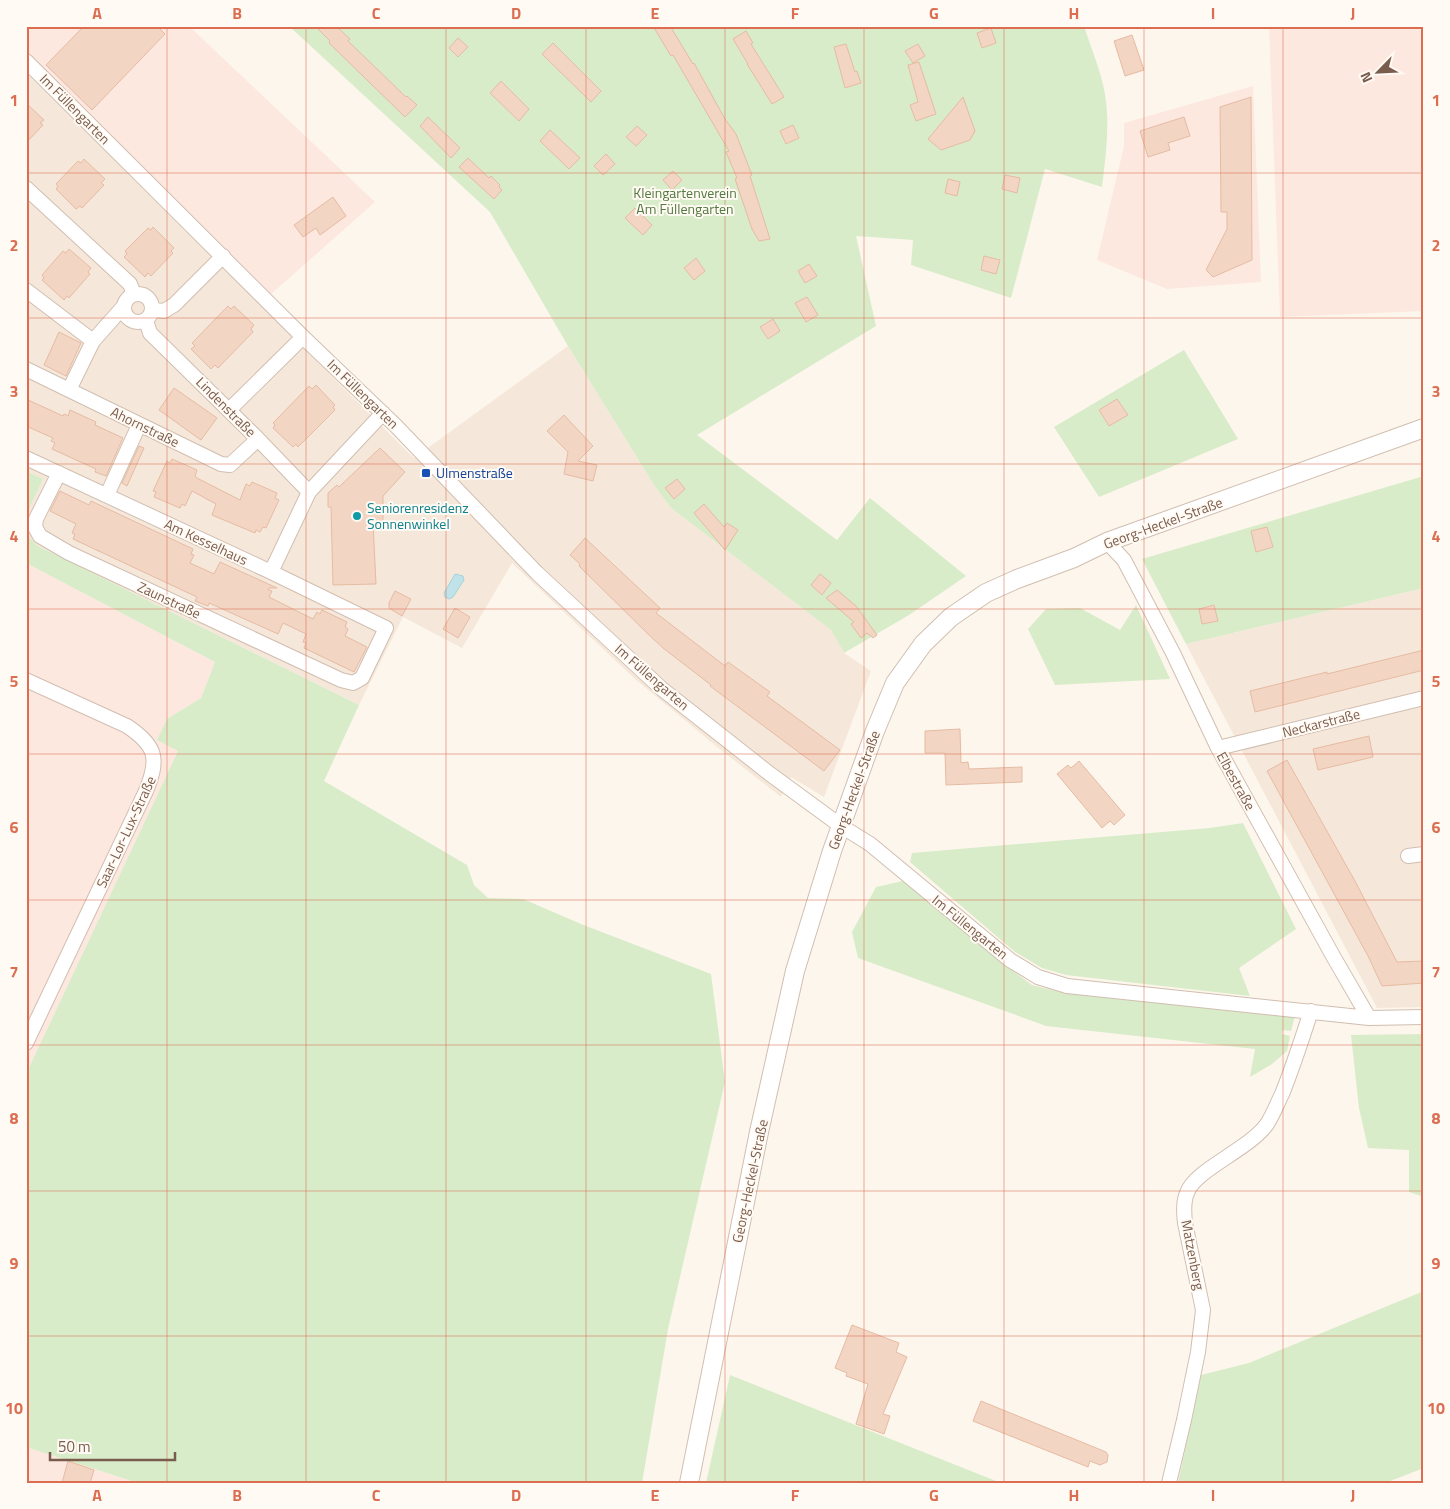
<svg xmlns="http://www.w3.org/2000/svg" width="1450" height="1509" font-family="'Titillium Web',sans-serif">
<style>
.residential{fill:#f5e8da}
.commercial{fill:#fde8e0}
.green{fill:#d8ecc9}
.water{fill:#bfe3e8;stroke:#a5d3da}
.building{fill:#f3d5c3;stroke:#e6bba3}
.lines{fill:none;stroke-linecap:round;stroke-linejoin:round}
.minor-casing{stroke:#d1beb0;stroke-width:16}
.tertiary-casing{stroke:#d1beb0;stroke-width:20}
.minor{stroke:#fff;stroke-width:14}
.tertiary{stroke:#fff;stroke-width:18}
.grid{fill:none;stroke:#dc6d51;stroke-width:1;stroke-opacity:0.55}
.transit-dot{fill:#1a4fb4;stroke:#fffaf3;stroke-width:2}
.culture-dot{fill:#0f9aa8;stroke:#fffaf3;stroke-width:2}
.labels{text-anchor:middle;stroke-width:4;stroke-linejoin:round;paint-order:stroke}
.street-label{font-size:14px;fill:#7a5c4d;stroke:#fffaf3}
.park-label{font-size:14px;fill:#537a41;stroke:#fffaf3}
.transit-label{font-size:14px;fill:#164399;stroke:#fffaf3;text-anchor:start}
.culture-label{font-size:14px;fill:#0d838f;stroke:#fffaf3;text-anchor:start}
.neatline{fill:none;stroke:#dc6d51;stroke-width:2}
.grid-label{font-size:16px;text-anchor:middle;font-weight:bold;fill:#dc6d51}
</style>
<rect width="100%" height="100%" fill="#fdf6ec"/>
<!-- residential -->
<path class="residential" d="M26 73 414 458 568 346 654 485 671 508 831 630 844 653 871 671 824 797 791 777 781 797 716 746 635 679 512 563 462 648 403 617 359 705 38 546 29 537 26 529V515L43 479 26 471Z
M1424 588V1007L1377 1008 1186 644Z"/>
<!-- commercial -->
<path class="commercial" d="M26 26H189L375 202 270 295 26 54Z
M1269 26H1424V311L1280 317Z
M1253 86 1261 282 1167 289 1097 260 1124 146V123Z
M26 563 215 662 201 698 167 719 158 740 178 751 26 1074Z
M26 1447 138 1483H26Z"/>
<!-- green -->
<path class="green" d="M289 26H1084C1091 48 1101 71 1105 94 1110 125 1106 155 1102 187L1045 169 1011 298 911 265 913 240 856 236 876 326 697 435 837 540 870 498 966 576 909 615 844 653 831 630 671 508 654 485 568 346 490 212Z
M1184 350 1238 439 1099 497 1054 427Z
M26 471 43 479 26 515Z
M1424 476V588L1186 644 1142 559Z
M26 529 29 537 38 546 359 705 324 781 467 865 474 885 488 898 523 899 581 924 711 974 725 1082 668 1329 642 1483H138L26 1447V1379L28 1375 26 1374V1074L178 751 157 740 167 719 201 698 215 662 26 563Z
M1136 605 1170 679 1055 685 1028 629 1046 609 1080 608 1120 630Z
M1243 823 1296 929 1239 968 1250 996 1066 975 1042 968 1015 952 910 862 912 853 1210 828Z
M903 881 1005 965 1032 985 1064 993 1295 1016 1291 1031 1283 1030 1282 1034 1290 1036 1287 1051 1272 1064 1250 1077 1255 1049 1046 1026 858 958 852 932 876 887Z
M1424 1034V1197L1409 1192V1150L1368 1148 1359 1108 1351 1035Z
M1424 1291V1468L1385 1483H1178L1201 1375 1249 1363Z
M730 1375 1001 1483H706Z"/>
<!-- water -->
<path class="water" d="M455 574 463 576 464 580 453 597 449 599 445 597 444 593Z"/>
<!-- building -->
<path class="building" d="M84 26H157L165 34 92 110 46 65Z
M315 26H336L350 39 348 41 406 97 407 96 417 105 405 117 329 43 330 41Z
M653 26H670L693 64 694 63 725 119 736 134 752 175 750 176 770 239 759 241 752 229 735 179 737 178 726 152 729 151 673 55 671 56Z
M991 28 996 43 982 48 977 33Z
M746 31 753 43 751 44 784 97 772 104 747 64H748L733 39Z
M1132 35 1144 70 1125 76 1114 41Z
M458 38 468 47 458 57 449 48Z
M553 43 601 91 591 102 542 54Z
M846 44 855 72 857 71 861 83 845 88 834 47Z
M918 44 925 56 913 63 905 51Z
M919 62 936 114 916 121 910 105 918 102 908 65Z
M501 81 529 109 519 121 490 93Z
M963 97 975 131 970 140 941 150 928 139Z
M1251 97 1252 260 1213 277 1206 270 1227 229V212H1221L1220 107Z
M26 103 44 120 40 123 43 125 26 143Z
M428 117 460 148 451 158 420 126Z
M1184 117 1190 136 1168 143 1170 150 1148 157 1140 131Z
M793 125 799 138 786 144 780 131Z
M637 126 647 135 636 146 626 137Z
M550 130 580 158 569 169 540 141Z
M606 154 615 164 603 175 594 166Z
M468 158 489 178 491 176 500 185 499 187 502 190 494 199 459 167Z
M84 159 105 179 101 183 104 185 82 208 80 206 76 209 56 189 58 186 56 184 78 161 81 163Z
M673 171 682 180 672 190 663 180Z
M1005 175 1020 178 1017 193 1002 189Z
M948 179 960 182 957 196 945 193Z
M333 197 346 216 320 235 316 228 303 237 294 225Z
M635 208 652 225 643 235 625 218Z
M153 227 174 248 171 251 173 253 151 276 148 273 145 277 124 257 127 254 125 251 148 228 151 230Z
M69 249 91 268 88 272 90 274 69 298 67 296 64 300 42 280 44 278 42 275 63 251 66 253Z
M984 256 1000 260 996 274 981 270Z
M696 258 705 271 694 280 684 268Z
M809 264 817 276 805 283 798 271Z
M807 297 818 315 806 322 795 303Z
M228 306 231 309 234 306 254 325 251 329 253 332 218 368 215 365 211 369 191 349 195 346 192 343Z
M773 319 780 331 768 339 760 327Z
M59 332 81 343 66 376 44 365Z
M316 385 335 405 333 407 335 410 298 447 296 444 293 447 273 428 275 425 273 423 309 386 312 389Z
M174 388 217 418 201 440 159 410Z
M26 399 63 416 64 414 68 416 70 410 96 422 95 425 123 438 106 476 95 472 96 469 52 449 55 443 51 441 53 438 26 426Z
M1117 399 1128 415 1109 426 1099 410Z
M564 415 593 446 578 461 597 465 593 481 564 474 568 452 547 431Z
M139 446 144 448 127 486 122 483Z
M380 448 405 472 383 496V521L373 522 376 584 333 585 331 507H328V493L337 485 339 487Z
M172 459 197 470 195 476 197 478 240 500 246 484 250 486 252 482 277 493 275 498 279 500 266 528 263 527 260 532 256 530 255 533 212 515 216 504 192 491 185 506 182 504 180 508 154 497 156 492 153 491 167 461 170 463Z
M677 479 685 489 674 499 665 488Z
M60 491 89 505 91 501 193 549 191 554 194 555 190 563 214 574 220 562 277 588H269L268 590 272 591 269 597 313 619 317 612 320 614 322 610 347 622 345 627 348 629 345 636 367 647 354 672 304 648 306 643 303 642 306 634 283 623 278 634 209 603 208 606 195 601 197 597 73 539 75 534 72 533 76 524 50 511Z
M704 504 724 527 727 523 738 530 725 550 694 513Z
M1267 527 1273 547 1256 552 1251 531Z
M585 538 660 608 656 613 725 666 728 662 770 692 767 696 840 750 824 771 710 686 711 685 663 648 648 634 579 566 580 564 570 555Z
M820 574 831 583 822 595 811 585Z
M837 590 856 606 877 635 873 638 867 633 861 638 851 624 854 622 826 598Z
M395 591 411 599 402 616 389 608V603Z
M1214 605 1218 621 1202 624 1199 609Z
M455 608 470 617 458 638 443 629Z
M1424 650V670L1255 712 1250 691 1327 672V674Z
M960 729 961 763 968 762 969 769 1022 767V782L946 785 945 753H925V731Z
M1369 736 1373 757 1318 770 1313 749Z
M1287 760 1355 881 1397 962 1424 961V983L1382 986 1368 956 1267 771Z
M1079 761 1125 815 1114 825 1110 821 1102 828 1057 774 1068 765 1071 768Z
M852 1325 899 1343 896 1352 907 1357 883 1414 890 1416 884 1434 856 1424 868 1384 846 1376 847 1373 835 1368Z
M981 1401 1106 1452 1108 1455 1107 1462 1100 1465 1090 1461 1088 1467 973 1421Z
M68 1461 94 1470 90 1483H62Z"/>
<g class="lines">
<defs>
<path id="minor" d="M26 61 303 337 396 426 537 573 662 689 770 774 841 826 870 844 1010 960 1038 977 1067 986 1369 1018 1424 1017
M26 188 130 284 134 294
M26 290 93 341
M124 308a14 14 0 1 1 28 0a14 14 0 1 1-28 0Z
M153 310 164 311 174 305 223 256
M146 320 150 333 258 439 309 492
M26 369 221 464 230 465 258 439
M69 390 93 341 124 306
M229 410 303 337
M26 458 271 572 386 628 362 678 353 683 341 680 69 553 40 536 35 527 36 519 59 473
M107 495 139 425
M1107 542 1124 560 1173 653 1218 748 1333 956 1369 1018
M271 572 309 492 383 413
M26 680 127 726C157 746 159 759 146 791L26 1043
M1218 748 1424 698
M1408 856 1424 854
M1169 1483 1184 1420 1198 1352 1203 1310 1185 1223C1184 1213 1183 1202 1187 1193 1194 1170 1250 1149 1267 1124 1273 1115 1277 1104 1282 1094 1293 1067 1302 1039 1311 1011"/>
<path id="tertiary" d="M689 1483 759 1132 795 971 832 851 875 731 895 683 923 644 951 617 986 593 1017 579 1074 558 1107 542 1424 428"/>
</defs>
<!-- minor casing -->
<use href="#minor" class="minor-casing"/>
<!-- tertiary casing -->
<use href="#tertiary" class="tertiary-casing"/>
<!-- minor -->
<use href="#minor" class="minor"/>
<!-- tertiary -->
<use href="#tertiary" class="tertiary"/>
</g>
<!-- grid -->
<path class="grid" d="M167 26V1483M306 26V1483M446 26V1483M586 26V1483M725 26V1483M864 26V1483M1004 26V1483M1144 26V1483M1283 26V1483M26 173H1424M26 318H1424M26 464H1424M26 609H1424M26 754H1424M26 900H1424M26 1045H1424M26 1191H1424M26 1336H1424"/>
<!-- markers -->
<rect class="transit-dot" x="421" y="468" width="10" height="10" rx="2.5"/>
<circle class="culture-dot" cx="357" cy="516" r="5"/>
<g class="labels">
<!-- street labels -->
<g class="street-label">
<text transform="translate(75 109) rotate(45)" y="5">Im Füllengarten</text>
<text transform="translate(363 394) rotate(44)" y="5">Im Füllengarten</text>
<text transform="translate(226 407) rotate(45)" y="5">Lindenstraße</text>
<text transform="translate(145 427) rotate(26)" y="5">Ahornstraße</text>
<text transform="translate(1163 523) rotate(-20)" y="5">Georg-Heckel-Straße</text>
<text transform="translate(206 542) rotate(25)" y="5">Am Kesselhaus</text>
<text transform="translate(169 600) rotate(25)" y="5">Zaunstraße</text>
<text transform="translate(652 677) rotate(41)" y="5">Im Füllengarten</text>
<text transform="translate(1321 723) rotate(-14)" y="5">Neckarstraße</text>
<text transform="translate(1236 781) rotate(61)" y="5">Elbestraße</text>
<text transform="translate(854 790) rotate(-70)" y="5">Georg-Heckel-Straße</text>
<text transform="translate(126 832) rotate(-65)" y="5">Saar-Lor-Lux-Straße</text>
<text transform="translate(970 927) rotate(39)" y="5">Im Füllengarten</text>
<text transform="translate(750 1181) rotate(-78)" y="5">Georg-Heckel-Straße</text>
<text transform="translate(1193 1255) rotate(79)" y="5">Matzenberg</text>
</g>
<!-- park labels -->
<g class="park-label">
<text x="685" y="198">Kleingartenverein<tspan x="685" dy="16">Am Füllengarten</tspan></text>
</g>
<!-- transit labels -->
<g class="transit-label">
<text x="436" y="478">Ulmenstraße</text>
</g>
<!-- culture labels -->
<g class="culture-label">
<text x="367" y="513">Seniorenresidenz<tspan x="367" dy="16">Sonnenwinkel</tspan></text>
</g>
</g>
<!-- border -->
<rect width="1450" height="1509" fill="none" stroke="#fffaf3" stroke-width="55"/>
<!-- north arrow -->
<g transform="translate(1378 72) rotate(246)" stroke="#fffaf3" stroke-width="4" paint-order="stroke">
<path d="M0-4L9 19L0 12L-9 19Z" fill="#7a5c4d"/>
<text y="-8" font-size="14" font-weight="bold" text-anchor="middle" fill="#7a5c4d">N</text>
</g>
<!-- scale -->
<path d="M50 1452v8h125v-8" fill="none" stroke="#7a5c4d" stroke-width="2.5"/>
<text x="58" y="1452" font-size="15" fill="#7a5c4d" stroke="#fffaf3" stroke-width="4" paint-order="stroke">50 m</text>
<rect x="28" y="28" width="1394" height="1454" class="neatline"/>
<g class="grid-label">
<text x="97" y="19">A</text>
<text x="237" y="19">B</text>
<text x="376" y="19">C</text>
<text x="516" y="19">D</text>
<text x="655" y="19">E</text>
<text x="795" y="19">F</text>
<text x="934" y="19">G</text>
<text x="1074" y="19">H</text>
<text x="1213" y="19">I</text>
<text x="1353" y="19">J</text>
<text x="14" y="106">1</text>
<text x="1436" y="106">1</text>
<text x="14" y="251">2</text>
<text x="1436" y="251">2</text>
<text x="14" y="397">3</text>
<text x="1436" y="397">3</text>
<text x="14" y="542">4</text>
<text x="1436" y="542">4</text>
<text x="14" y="687">5</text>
<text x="1436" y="687">5</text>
<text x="14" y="833">6</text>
<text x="1436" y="833">6</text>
<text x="14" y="978">7</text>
<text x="1436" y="978">7</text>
<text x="14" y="1124">8</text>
<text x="1436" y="1124">8</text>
<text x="14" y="1269">9</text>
<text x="1436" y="1269">9</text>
<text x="14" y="1414">10</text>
<text x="1436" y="1414">10</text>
<text x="97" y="1501">A</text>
<text x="237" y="1501">B</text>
<text x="376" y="1501">C</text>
<text x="516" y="1501">D</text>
<text x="655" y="1501">E</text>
<text x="795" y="1501">F</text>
<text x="934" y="1501">G</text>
<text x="1074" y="1501">H</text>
<text x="1213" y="1501">I</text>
<text x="1353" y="1501">J</text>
</g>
</svg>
